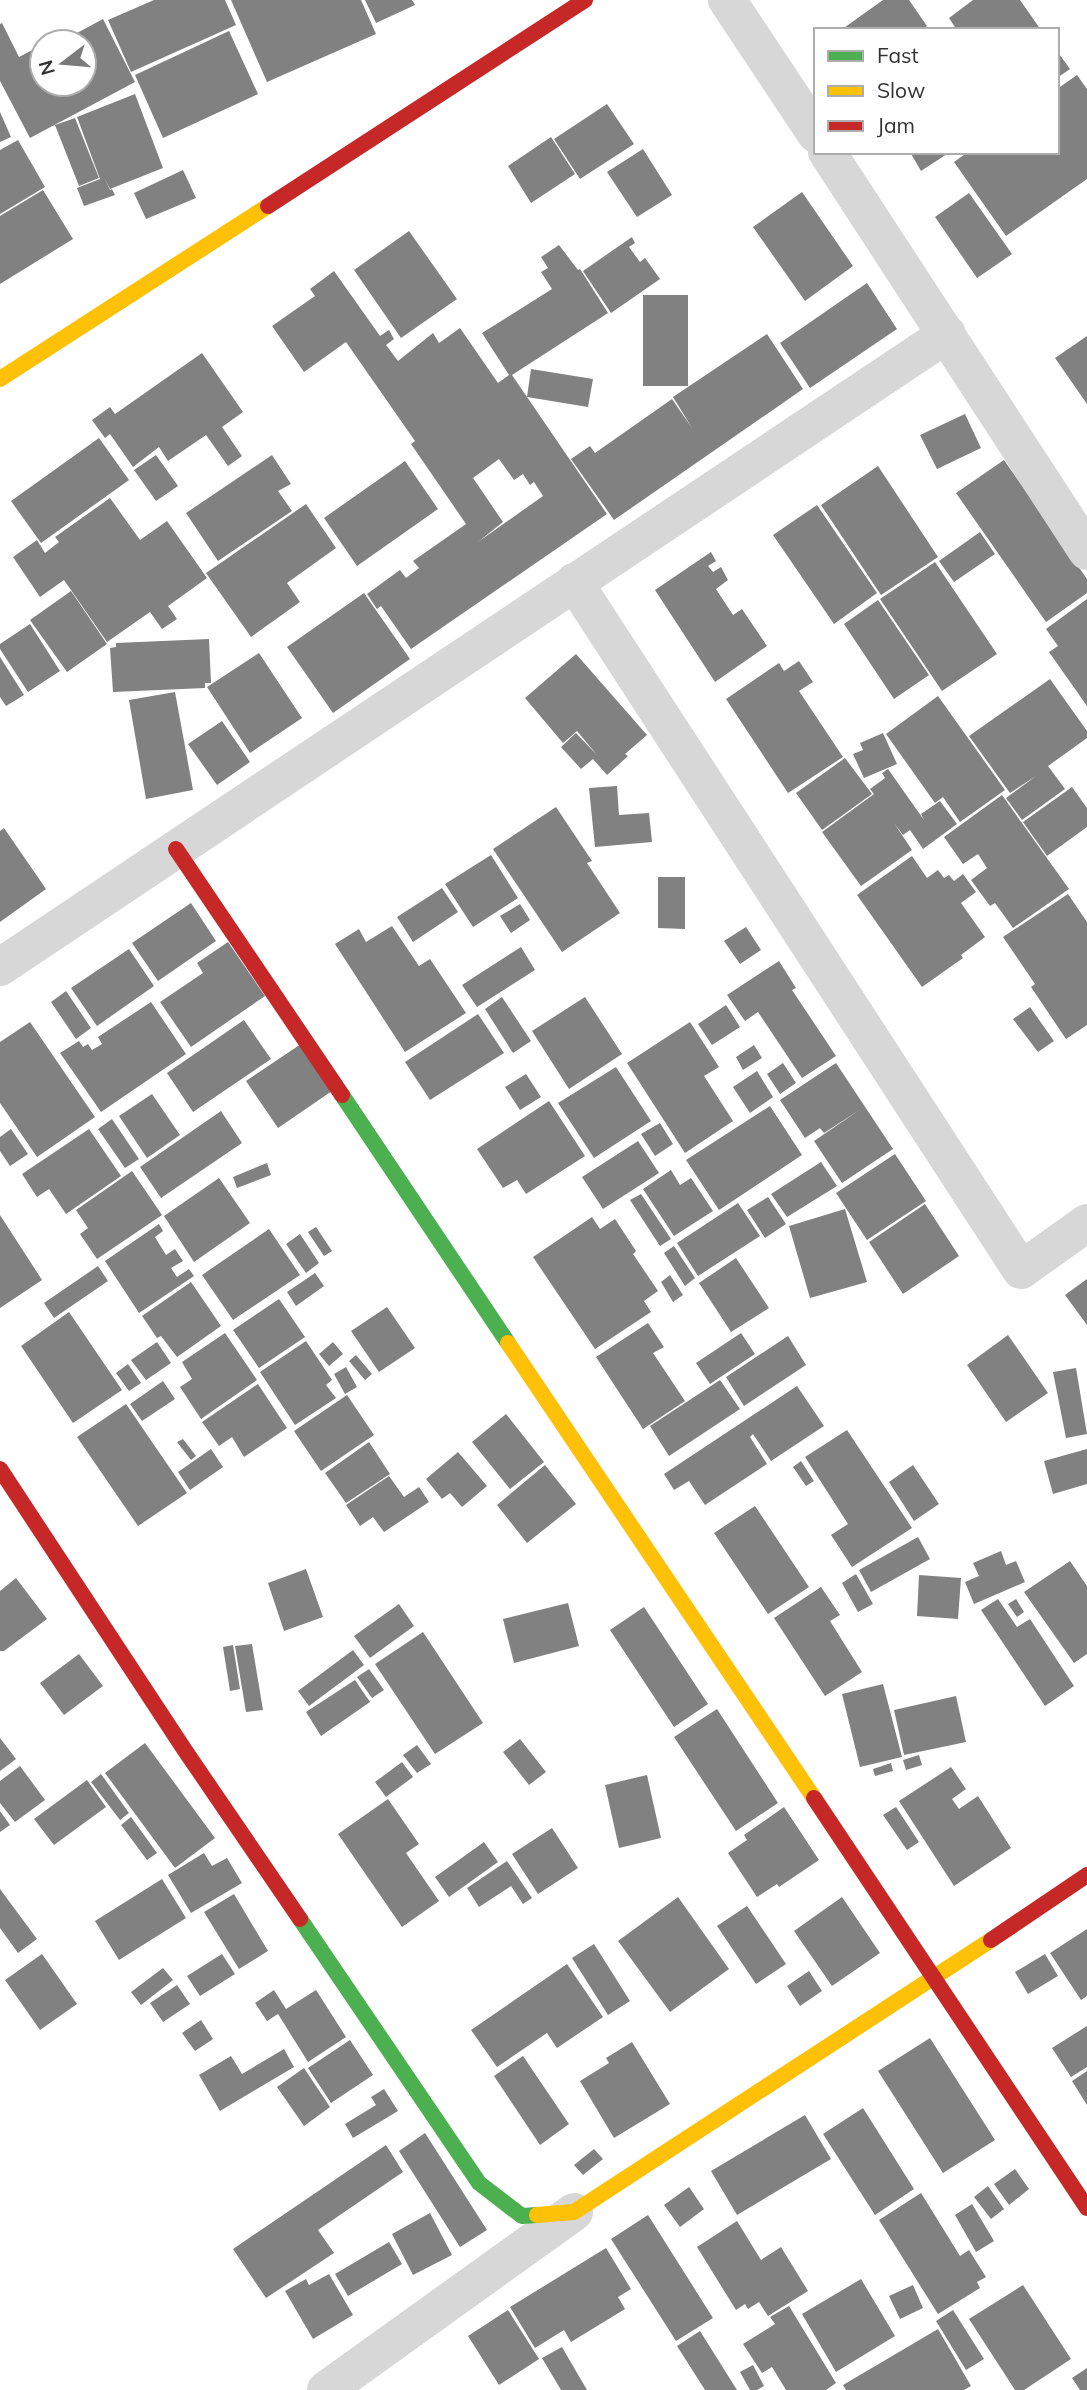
<svg xmlns="http://www.w3.org/2000/svg" width="1087" height="2390" font-family="Mulish,sans-serif">
<style>
.building{fill:#818181;fill-rule:evenodd}
.lines{fill:none;stroke-linecap:round;stroke-linejoin:round}
.street{stroke:#d7d7d7;stroke-width:38}
.fast{stroke:#4caf50;stroke-width:16}
.slow{stroke:#ffc107;stroke-width:16}
.jam{stroke:#c62828;stroke-width:16}
</style>
<rect width="100%" height="100%" fill="#fff"/>
<!-- building -->
<path class="building" d="M154 0H225L236 25 131 72 108 20Z
M231 0H361L376 34 267 82Z
M365 0H412L415 5 376 23Z
M883 0H909L927 26 922 30H841Z
M973 0H1020L1041 30H957L949 18Z
M103 19 135 82 30 138 0 81V24L2 23 19 57 42 45V84H84V42H47L62 34 64 40Z
M229 31 258 94 163 138 135 75Z
M1057 51 1070 69 1057 78Z
M1077 75 1087 89V179L1006 236 954 162 968 152H1057V89Z
M135 94 163 168 110 189 104 177 110 190 112 189 115 195 84 206 77 188 100 179 77 117Z
M607 104 634 144 580 179 554 139Z
M0 112 11 137 0 142Z
M75 118 99 178 79 186 55 125Z
M551 137 575 174 531 203 508 166Z
M18 140 45 187 0 214V150Z
M643 149 672 195 637 217 607 172Z
M910 152H950L921 171Z
M183 170 196 198 146 219 134 193Z
M43 190 73 239 0 284V216Z
M802 192 853 266 805 301 753 227Z
M969 193 1012 254 977 278 935 217Z
M409 231 457 299 401 338 354 270Z
M632 237 635 243 629 247 640 262 645 258 660 279 611 313 583 271Z
M559 245 578 270 580 269 608 313 512 375 527 397 531 369 593 379 588 407 527 397 607 514 411 649 381 606 377 609 367 594 400 570 406 578 419 568 413 561 466 524 411 444 415 441 346 342 304 372 272 326 315 296 310 289 334 271 380 336 389 330 394 339 386 345 398 361 433 333 439 343 460 328 498 383 509 375 482 333 552 289 541 272 548 268 541 257ZM499 459 514 480 523 474 530 485 534 482 543 496 478 542 503 522 473 478Z
M867 283 897 329 810 388 780 343Z
M643 295H688V386H643Z
M767 334 803 389 614 520 571 459 590 446 595 453 672 399 692 428 673 397Z
M1087 336V404L1055 358Z
M202 353 243 412 222 427 242 456 228 466 206 435 168 461 159 447 133 467 110 434 105 438 92 420 110 407 115 414Z
M965 414 981 448 937 469 920 435Z
M99 438 129 480 41 543 11 501Z
M156 455 178 486 156 501 134 470Z
M272 455 291 484 278 491 292 511 218 561 186 513Z
M1004 460 1087 579V593L1046 622 956 493Z
M405 461 438 509 357 566 324 518Z
M878 466 938 557 881 595 821 505Z
M110 498 140 540 167 521 207 578 168 606 177 619 162 629 150 612 107 642 64 580 40 597 13 557 37 540 45 553 59 542 55 537Z
M306 504 336 548 287 583 300 602 251 637 206 573Z
M817 505 877 593 834 624 773 535Z
M980 532 995 554 954 582 939 561Z
M711 552 716 561 708 566 713 572 721 567 728 580 716 589 733 615 742 609 767 646 715 682 655 590Z
M935 562 997 654 942 691 880 599Z
M71 591 107 644 67 672 30 620Z
M364 593 410 659 333 713 287 647Z
M1087 599V706L1049 652 1058 646 1046 629Z
M878 600 929 675 894 699 844 624Z
M30 624 60 671 28 692 0 649V644Z
M209 639 211 683H205V688L113 692 110 648 116 647V643Z
M259 653 302 718 250 753 207 687Z
M576 654 647 735 625 754 628 756 607 775 593 759 581 769 561 747 576 733 597 755 577 731 563 743 525 698Z
M0 657 24 695 6 706 0 697Z
M799 661 813 682 799 691 843 757 788 793 726 699 779 663 784 671Z
M1050 679 1087 731V738L1048 766 1065 789 1022 820 1006 798 1036 776 1010 793 969 736Z
M175 692 193 790 146 799 129 700Z
M938 696 1005 790 960 822 943 797 935 803 886 734Z
M222 721 250 762 217 785 188 744Z
M883 733 897 764 864 778 853 754 863 750 860 743Z
M845 758 872 794 822 830 796 793Z
M888 769 924 820 921 814 940 801 957 824 923 849 910 830 903 835 894 823 912 850 861 886 822 832 874 794 870 789 885 778 882 773Z
M617 786 619 815 649 813 652 842 595 847 589 788Z
M1072 787 1087 808V827L1047 856 1023 822Z
M1002 795 1069 889 1013 928 995 903 990 906 971 880 987 868 978 854 963 864 944 837Z
M556 807 592 861 587 863 620 913 562 952 493 849Z
M4 828 46 889 0 922V831Z
M491 855 518 898 473 927 445 884Z
M912 856 927 878 938 870 944 878 949 875 954 881 963 874 976 892 961 903 985 937 961 955 963 958 922 987 857 895Z
M658 877H685V929L658 928Z
M442 888 458 912 413 942 397 917Z
M1068 894 1087 922V1025L1066 1039 1031 987 1035 984 1003 937Z
M191 903 216 941 158 981 132 943Z
M520 904 530 920 511 933 500 916Z
M392 926 419 966 430 959 466 1013 405 1052 335 944 359 929 366 942Z
M746 927 761 950 740 964 724 941Z
M228 942 265 996 191 1047 160 1002 203 973 197 963Z
M521 947 535 970 477 1007 462 985Z
M129 949 154 986 97 1026 71 988Z
M779 961 796 988 792 990 836 1056 802 1078 758 1012 745 1021 727 995Z
M66 991 91 1028 76 1039 51 1002Z
M502 997 531 1041 513 1053 485 1009Z
M585 997 622 1054 569 1089 532 1031Z
M151 1002 186 1054 101 1112 60 1053 79 1041 83 1047 88 1044 92 1050 102 1044 98 1037Z
M726 1005 740 1027 712 1045 698 1024Z
M1030 1007 1054 1041 1038 1052 1013 1019Z
M478 1014 504 1053 430 1100 405 1062Z
M244 1020 271 1059 193 1112 167 1073Z
M30 1022 95 1117 37 1157 0 1103V1042Z
M690 1022 719 1067 704 1076 733 1121 685 1153 627 1063Z
M301 1044 332 1091 278 1128 246 1081Z
M754 1045 762 1058 743 1070 736 1057Z
M783 1063 796 1083 780 1094 767 1074Z
M836 1063 893 1149 842 1183 814 1141 861 1109 824 1133 820 1128 805 1138 780 1100Z
M616 1067 651 1121 594 1158 558 1103Z
M757 1071 773 1097 750 1113 733 1087Z
M526 1074 541 1097 520 1110 505 1087Z
M152 1094 180 1135 147 1158 119 1116Z
M549 1101 585 1156 526 1194 517 1180 503 1188 477 1149Z
M770 1106 802 1155 719 1210 686 1160Z
M221 1111 242 1143 161 1198 140 1167Z
M112 1119 139 1159 125 1168 98 1129Z
M660 1123 673 1144 655 1156 641 1134Z
M11 1129 28 1154 10 1166 0 1151V1137Z
M89 1129 121 1176 66 1214 49 1189 37 1197 22 1174Z
M638 1141 659 1173 603 1209 582 1177Z
M895 1154 926 1201 867 1240 836 1193Z
M821 1162 837 1186 787 1217 771 1194Z
M267 1163 271 1175 237 1188 233 1177Z
M671 1170 680 1185 691 1178 713 1211 674 1236 643 1189Z
M132 1171 162 1215 97 1259 80 1234 88 1228 76 1210Z
M219 1178 250 1223 194 1262 164 1216Z
M641 1194 671 1239 660 1246 630 1200Z
M768 1197 786 1224 765 1238 747 1210Z
M738 1203 760 1236 698 1276 677 1243Z
M925 1204 959 1256 903 1294 869 1242Z
M845 1209 867 1282 810 1298 789 1226Z
M0 1215 42 1280 0 1308Z
M592 1217 600 1229 615 1219 636 1251 633 1254 658 1291 644 1301 651 1312 595 1349 533 1257Z
M159 1224 163 1231 155 1237 166 1255 175 1249 183 1261 171 1268 177 1277 189 1269 194 1276 139 1313 105 1261Z
M316 1227 332 1251 324 1256 308 1232Z
M269 1229 300 1275 233 1320 202 1275Z
M300 1234 319 1263 306 1273 286 1244Z
M674 1246 695 1278 685 1286 664 1253Z
M736 1258 769 1308 731 1332 699 1283Z
M98 1266 108 1281 54 1318 44 1303Z
M315 1273 324 1286 296 1306 287 1292Z
M670 1275 683 1295 673 1302 661 1282Z
M1087 1279V1325L1065 1295Z
M191 1282 221 1326 177 1357 161 1336 157 1338 142 1316Z
M279 1299 305 1337 259 1368 233 1330Z
M387 1307 415 1348 379 1372 351 1331Z
M69 1312 122 1390 73 1423 21 1346Z
M648 1323 664 1347 653 1353 685 1401 643 1429 596 1357Z
M225 1333 257 1380 201 1419 180 1387 192 1379 182 1362Z
M741 1333 755 1354 710 1384 696 1363Z
M1008 1335 1048 1393 1006 1422 967 1365Z
M788 1336 806 1365 744 1406 726 1377Z
M306 1341 332 1380 326 1385 336 1398 295 1425 260 1372Z
M157 1342 171 1363 146 1380 131 1360Z
M333 1342 343 1354 329 1366 319 1354Z
M356 1355 372 1374 365 1380 349 1361Z
M128 1364 141 1383 129 1391 116 1373Z
M346 1367 357 1387 345 1394 334 1374Z
M1076 1368 1087 1434 1066 1438 1053 1372Z
M720 1380 740 1409 669 1456 650 1426Z
M163 1381 175 1399 142 1421 130 1404Z
M258 1384 287 1428 244 1457 232 1437 219 1446 202 1422Z
M797 1386 824 1426 771 1461 753 1434 750 1437 767 1464 705 1505 689 1481 674 1490 664 1474Z
M347 1395 374 1435 321 1471 294 1431Z
M126 1404 187 1493 138 1526 77 1437Z
M506 1414 544 1462 510 1489 472 1442Z
M847 1430 912 1528 852 1567 831 1535 848 1524 805 1457Z
M183 1439 196 1456 191 1460 177 1442Z
M369 1442 390 1474 346 1503 325 1473Z
M211 1449 223 1467 190 1490 178 1472Z
M1087 1449V1484L1053 1494 1044 1461Z
M458 1452 487 1486 462 1507 450 1493 442 1499 426 1479Z
M801 1461 814 1481 806 1486 793 1467Z
M545 1465 576 1504 527 1543 497 1505Z
M913 1465 939 1504 914 1521 889 1482Z
M389 1476 404 1497 419 1487 429 1502 384 1532 373 1517 360 1526 346 1505Z
M755 1506 809 1587 768 1614 714 1533Z
M918 1537 930 1559 871 1592 859 1570Z
M1001 1551 1006 1565 1016 1561 1025 1582 974 1604 965 1582 979 1576 973 1563Z
M1070 1561 1087 1586V1654L1074 1663 1024 1592Z
M306 1569 323 1617 284 1631 268 1583Z
M856 1574 873 1604 858 1612 842 1583Z
M919 1575 961 1578 958 1619 917 1616Z
M16 1578 47 1619 4 1651H0V1591Z
M821 1587 840 1615 830 1621 862 1672 825 1696 774 1618Z
M998 1599 1017 1627 1030 1619 1074 1686 1045 1706 981 1610Z
M1016 1599 1024 1612 1017 1617 1008 1604Z
M568 1603 579 1646 514 1663 503 1619Z
M399 1604 414 1626 370 1658 354 1636Z
M644 1607 708 1704 674 1727 610 1630Z
M423 1632 483 1723 435 1754 375 1664Z
M252 1644 263 1710 246 1712 235 1646Z
M233 1645 240 1689 230 1691 223 1647Z
M353 1650 364 1665 309 1706 298 1691Z
M79 1654 103 1686 64 1715 40 1683Z
M369 1669 384 1690 372 1698 357 1677Z
M355 1680 370 1702 321 1736 306 1712Z
M883 1684 902 1757 860 1767 842 1694Z
M956 1696 966 1742 904 1755 894 1710Z
M717 1709 778 1803 736 1831 674 1737Z
M0 1738 16 1759 0 1771Z
M520 1739 546 1772 529 1785 503 1752Z
M145 1743 215 1838 175 1868 105 1773Z
M417 1745 431 1764 417 1773 403 1755Z
M919 1755 922 1765 906 1770 903 1760Z
M402 1762 413 1777 386 1797 375 1782Z
M891 1763 893 1771 875 1776 873 1769Z
M20 1766 45 1800 15 1822 0 1803V1781Z
M951 1767 966 1789 952 1799 959 1809 978 1796 1011 1848 954 1886 899 1801Z
M101 1774 129 1813 120 1820 91 1782Z
M647 1775 661 1838 619 1848 605 1785Z
M87 1780 106 1807 54 1845 34 1819Z
M388 1799 419 1844 406 1853 439 1901 402 1927 338 1834Z
M784 1807 819 1860 779 1887 777 1884 757 1897 728 1853 747 1840 744 1835Z
M896 1807 919 1842 907 1850 883 1815Z
M0 1811 10 1825 0 1832Z
M131 1817 157 1853 147 1860 121 1825Z
M552 1828 578 1868 538 1894 512 1854Z
M484 1842 498 1862 449 1897 435 1877Z
M204 1853 212 1866 227 1858 242 1883 191 1913 168 1875Z
M507 1861 532 1898 523 1904 511 1886 479 1907 467 1888Z
M162 1879 186 1918 119 1960 95 1921Z
M0 1889 37 1939 18 1953 0 1928Z
M234 1894 268 1951 239 1969 204 1912Z
M678 1897 729 1969 670 2012 618 1941Z
M842 1897 880 1953 832 1986 794 1931Z
M747 1906 786 1964 756 1984 717 1926Z
M1087 1929V1996L1081 2000 1050 1953Z
M594 1944 630 2001 608 2015 572 1958Z
M42 1954 77 2004 40 2030 5 1980Z
M222 1954 235 1974 200 1996 187 1976Z
M1045 1954 1058 1976 1028 1994 1015 1972Z
M567 1964 603 2017 557 2048 547 2033 497 2067 471 2030Z
M163 1968 173 1980 141 2005 131 1992Z
M809 1971 822 1991 800 2006 787 1986Z
M177 1985 190 2004 163 2022 150 2003Z
M274 1990 286 2009 316 1990 346 2037 308 2062 278 2014 267 2021 255 2003Z
M201 2020 213 2039 195 2051 182 2033Z
M1087 2026V2067L1071 2077 1052 2048Z
M930 2038 995 2140 943 2173 878 2071Z
M350 2040 373 2075 331 2103 308 2068Z
M632 2042 670 2104 614 2138 580 2081 609 2063 606 2058Z
M284 2049 294 2067 220 2111 199 2075 231 2056 242 2074Z
M523 2056 569 2124 540 2145 494 2076Z
M304 2068 330 2107 304 2126 277 2087Z
M1087 2071V2105L1072 2081Z
M384 2089 398 2111 353 2138 345 2124 376 2105 371 2097Z
M863 2108 914 2189 875 2215 823 2134Z
M805 2115 831 2159 737 2215 711 2171Z
M425 2133 487 2230 460 2247 399 2151Z
M386 2145 403 2172 318 2230 334 2253 266 2298 233 2249Z
M594 2149 603 2159 583 2175 574 2165Z
M1015 2169 1029 2189 1009 2205 994 2184Z
M988 2186 1004 2209 991 2219 974 2197Z
M689 2187 704 2209 680 2227 664 2205Z
M921 2193 960 2256 969 2250 986 2277 977 2282 980 2288 938 2314 879 2220Z
M972 2204 994 2241 976 2252 955 2215Z
M430 2213 452 2255 413 2275 392 2234Z
M648 2215 713 2318 676 2341 611 2239Z
M737 2221 761 2260 781 2247 808 2291 768 2316 759 2302 748 2309 745 2304 736 2310 697 2247Z
M389 2242 402 2264 348 2296 335 2274Z
M606 2248 631 2289 618 2297 625 2309 571 2342 564 2330 535 2348 510 2307Z
M329 2274 353 2315 313 2339 285 2291 306 2279 309 2285Z
M861 2279 895 2336 836 2372 802 2314Z
M913 2285 923 2308 900 2319 889 2296Z
M1023 2285 1071 2359 1024 2390H1015L969 2319Z
M789 2306 836 2383 826 2390H786L772 2367 762 2373 743 2344 775 2324 770 2317Z
M508 2310 539 2359 499 2385 468 2336Z
M953 2310 984 2359 966 2370 936 2321Z
M938 2329 971 2386 964 2390H846L843 2385Z
M700 2331 737 2390H705L677 2346Z
M562 2347 587 2390H561L542 2358Z
M753 2365 764 2386 757 2390H750L740 2372Z
M1087 2368V2390H1080L1072 2378Z"/>
<g class="lines">
<!-- street -->
<path class="street" d="M727 0 816 134
M827 152 1087 551
M574 582 1021 1270 1087 1223
M0 967 947 334
M326 2390 574 2212"/>
<!-- fast -->
<path class="fast" d="M342 1095 508 1343
M300 1919 479 2183 522 2216 537 2215"/>
<!-- slow -->
<path class="slow" d="M0 379 268 206
M508 1343 814 1798
M537 2215 574 2212 991 1940"/>
<!-- jam -->
<path class="jam" d="M268 206 585 0
M176 849 342 1095
M0 1469 184 1749 300 1919
M814 1798 1087 2208
M991 1940 1087 1875"/>
</g>
<!-- legend -->
<rect x="814" y="28" width="245" height="126" fill="#ffffff" stroke="#adadad" stroke-width="2"/>
<rect x="828" y="51" width="35" height="10" fill="#4caf50" stroke="#adadad" stroke-width="2"/>
<text x="877" y="63" font-size="21" fill="#333333">Fast</text>
<rect x="828" y="86" width="35" height="10" fill="#ffc107" stroke="#adadad" stroke-width="2"/>
<text x="877" y="98" font-size="21" fill="#333333">Slow</text>
<rect x="828" y="121" width="35" height="10" fill="#c62828" stroke="#adadad" stroke-width="2"/>
<text x="877" y="133" font-size="21" fill="#333333">Jam</text>
<!-- north arrow -->
<g transform="translate(63 63) rotate(254)"><circle r="33" fill="#ffffff" stroke="#adadad" stroke-width="2"/>
<path d="M0-5L12 26L0 18L-12 26Z" fill="#7a7a7a"/>
<text y="-10" font-size="19" font-weight="bold" text-anchor="middle" fill="#333333">N</text>
</g>
</svg>
